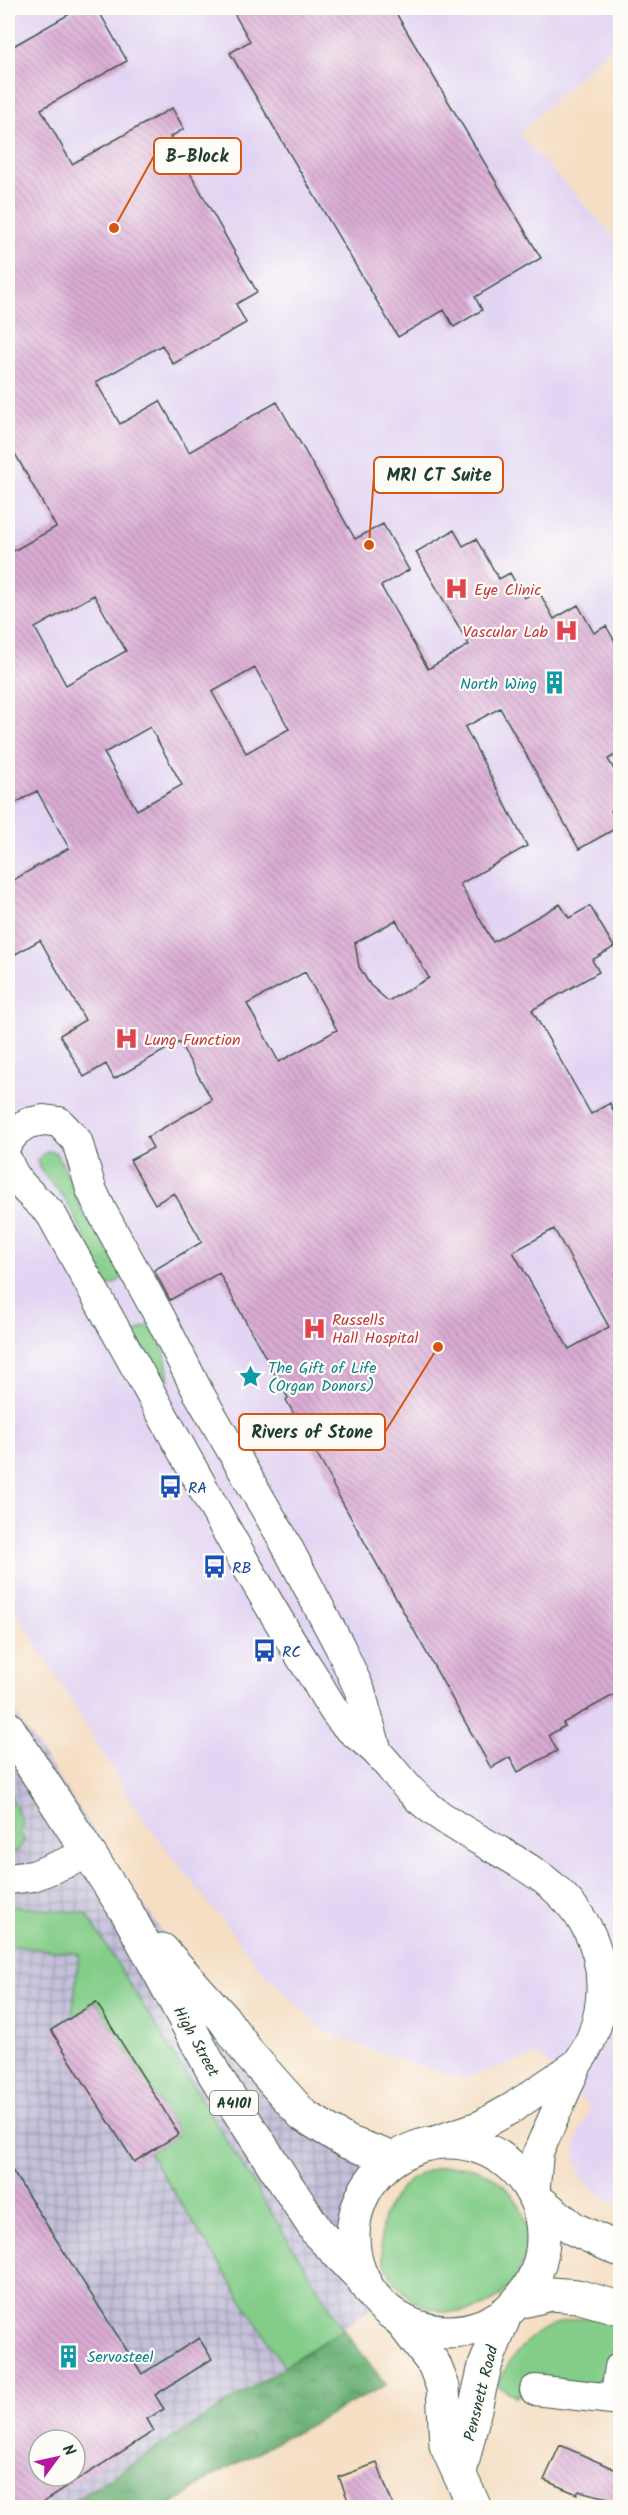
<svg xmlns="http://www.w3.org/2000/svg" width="628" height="2515" font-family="Kalam,sans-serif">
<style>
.built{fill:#e2d4f3}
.industrial{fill:url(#industrial-grid);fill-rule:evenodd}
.green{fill:#84cd89;stroke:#52855e;stroke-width:1.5}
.forest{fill:url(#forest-crowns);stroke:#457654;stroke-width:1.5}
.building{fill:url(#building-back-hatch);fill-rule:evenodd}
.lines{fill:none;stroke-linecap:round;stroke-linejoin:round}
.minor-casing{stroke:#3f5549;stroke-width:32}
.tertiary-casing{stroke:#3f5549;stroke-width:35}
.primary-casing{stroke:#3f5549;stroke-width:35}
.minor{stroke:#fff;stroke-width:30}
.tertiary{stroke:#fff;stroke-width:33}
.primary{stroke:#fff;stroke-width:33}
.labels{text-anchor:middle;stroke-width:4.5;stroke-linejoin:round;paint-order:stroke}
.shield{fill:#fdfcf7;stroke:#62766e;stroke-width:1.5}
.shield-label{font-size:15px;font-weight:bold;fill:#1f3d34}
.health-label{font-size:16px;fill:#be3a42;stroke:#fdfcf7;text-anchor:start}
.culture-label{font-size:16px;fill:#0d838f;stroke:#fdfcf7;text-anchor:start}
.transit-label{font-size:16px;fill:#164399;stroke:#fdfcf7;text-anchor:start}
.street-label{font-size:16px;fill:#1f3d34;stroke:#fdfcf7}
.leader{fill:none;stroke:#d45610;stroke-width:2}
.callout-dot{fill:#d45610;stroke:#fdfcf7;stroke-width:2}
.callout{fill:#fdfcf7;stroke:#d45610;stroke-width:2}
.callout-label{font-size:18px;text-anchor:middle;font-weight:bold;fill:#1f3d34}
</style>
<defs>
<pattern id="industrial-grid" width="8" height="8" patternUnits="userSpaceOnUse" patternTransform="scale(1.5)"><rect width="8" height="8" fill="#c5c0da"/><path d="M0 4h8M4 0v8" fill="none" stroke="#9f9db2"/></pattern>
<pattern id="forest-crowns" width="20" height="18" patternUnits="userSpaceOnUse" patternTransform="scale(1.5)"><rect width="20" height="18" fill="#6bb075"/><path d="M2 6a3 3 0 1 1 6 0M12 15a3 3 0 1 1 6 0" fill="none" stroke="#579061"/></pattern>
<pattern id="building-back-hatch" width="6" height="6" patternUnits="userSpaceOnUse" patternTransform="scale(1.5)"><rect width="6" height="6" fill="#dbacd5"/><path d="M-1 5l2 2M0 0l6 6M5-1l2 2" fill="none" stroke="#b18dae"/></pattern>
</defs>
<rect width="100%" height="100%" fill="#fdfcf7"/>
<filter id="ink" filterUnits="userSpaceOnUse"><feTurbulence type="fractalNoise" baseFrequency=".0167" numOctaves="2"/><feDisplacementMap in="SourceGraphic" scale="12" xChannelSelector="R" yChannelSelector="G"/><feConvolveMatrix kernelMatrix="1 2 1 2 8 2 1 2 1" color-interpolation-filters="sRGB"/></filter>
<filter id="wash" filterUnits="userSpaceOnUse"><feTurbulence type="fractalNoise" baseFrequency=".008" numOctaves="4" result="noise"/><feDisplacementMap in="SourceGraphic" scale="24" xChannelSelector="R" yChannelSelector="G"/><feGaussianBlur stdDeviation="1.35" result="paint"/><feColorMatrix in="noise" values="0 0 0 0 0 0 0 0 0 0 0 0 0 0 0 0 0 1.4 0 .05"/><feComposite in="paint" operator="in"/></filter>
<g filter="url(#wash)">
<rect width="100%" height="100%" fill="#f5dec3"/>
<!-- built -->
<path class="built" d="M8 8H620V37L519 134 620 243V2206L590 2188 581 2175 575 2159 576 2143 590 2107 539 2055 463 2078 408 2063 325 2032 263 1972 140 1815 8 1597Z"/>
<!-- industrial -->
<path class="industrial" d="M8 1703 192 1977 303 2116 394 2159 375 2175 362 2196 356 2213 353 2230 354 2254 361 2277 379 2304 65 2507H8ZM39 2440H75V2476H39Z"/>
<!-- green -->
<path class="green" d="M47 1151 55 1152 63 1165 83 1213 127 1276 106 1288C93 1258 82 1226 64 1198 55 1185 41 1176 37 1160Z
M151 1324 165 1353 169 1379 148 1360 129 1336Z
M8 1790 23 1823 20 1835 25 1839 19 1849 8 1858Z
M8 1906 86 1913 343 2329 284 2366 149 2153 179 2134 96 2002 72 2017 79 1954 8 1945Z
M381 2239a73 73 0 1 1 146 0a73 73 0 1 1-146 0Z
M594 2318 620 2325V2352L611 2351C609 2358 608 2368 604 2374 588 2397 548 2381 526 2377L517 2397 497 2385C518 2341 544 2318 594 2318Z"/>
<!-- forest -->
<path class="forest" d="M343 2329 386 2385 212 2476 169 2507H65Z"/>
<g id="blocks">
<!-- building -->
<path class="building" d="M80 8H97L127 61 41 109 72 164 172 108 184 129 170 137 257 292 236 304 246 323 173 364 162 345 96 382 120 424 160 401 189 452 277 402 355 539 383 524 409 570 381 586 428 669 469 645 416 552 454 530 463 546 476 539 499 579 510 573 524 598 538 590 554 619 578 605 594 633 606 626 621 652V752L608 759 621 782V805L611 811 620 826 579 849 500 708 465 727 527 846 460 884 493 942 560 904 569 918 590 906 614 947 592 960 599 972 532 1010 591 1114 610 1103 621 1129V1691L563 1723 565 1726 549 1735 557 1751 518 1772 510 1757 491 1768 332 1484 333 1483 286 1400 288 1398 219 1273 170 1300 154 1270 202 1242 174 1193 155 1204 130 1160 153 1148 147 1137 212 1100 179 1042 114 1079 106 1064 84 1077 60 1035 85 1020 40 940 14 955 8 942V883L69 848 37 791 8 807V554L56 527 8 441V49ZM94 595 126 651 66 685 35 628ZM255 668 289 729 246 753 212 692ZM150 727 182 785 137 810 104 753ZM396 920 429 978 388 1001 370 985 359 967 355 943ZM305 972 337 1030 279 1062 247 1004ZM554 1229 609 1327 569 1349 513 1252Z
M231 8H393L541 258 475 297 482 310 454 327 444 310 398 337 230 53 250 41Z
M96 2002 179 2134 134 2162 51 2030Z
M8 2164 142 2374 199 2338 212 2359 155 2395 164 2409 147 2419 154 2431 34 2508H18L8 2492ZM39 2440H75V2476H39Z
M560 2445 621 2472V2501L579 2491 577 2494 544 2480Z
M377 2463 394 2508H351L339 2477Z"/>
</g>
</g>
<g filter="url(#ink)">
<use href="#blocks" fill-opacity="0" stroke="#3f5549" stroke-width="1.5"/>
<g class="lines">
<defs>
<path id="minor" d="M8 1142 16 1131 28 1123 44 1120 59 1122 77 1141 91 1189 101 1210 161 1319 198 1392 282 1537 340 1647 360 1691 377 1752
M8 1162C15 1184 36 1198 51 1214 110 1320 169 1427 228 1533 255 1581 282 1628 312 1674 322 1690 331 1709 344 1723 353 1733 366 1741 376 1751 395 1771 406 1790 430 1808 484 1851 552 1865 587 1928 610 1971 605 2025 577 2064L538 2153 534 2197
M8 1879 33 1876 88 1854
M416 2148 480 2126 512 2108 577 2064
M535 2390 620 2400
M615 2399 620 2367"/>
<path id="tertiary" d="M401 2321 434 2364 443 2387 446 2445 475 2508
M460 2473 485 2366 505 2315"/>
<path id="primary" d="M8 1728 128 1914 215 2075 318 2233 361 2277
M162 1950 223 2018 249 2054 303 2115 347 2142 394 2159
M353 2237a95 95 0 1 1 190 0a95 95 0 1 1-190 0Z
M534 2197 574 2229 620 2250
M519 2302 551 2294 577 2296 620 2308"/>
</defs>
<!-- minor casing -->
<use href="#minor" class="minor-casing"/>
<!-- tertiary casing -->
<use href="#tertiary" class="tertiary-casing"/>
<!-- primary casing -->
<use href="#primary" class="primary-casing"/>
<!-- minor -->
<use href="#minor" class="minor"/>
<!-- tertiary -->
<use href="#tertiary" class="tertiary"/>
<!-- primary -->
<use href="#primary" class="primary"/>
</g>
</g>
<!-- icons -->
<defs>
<symbol id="hospital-bare" viewBox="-9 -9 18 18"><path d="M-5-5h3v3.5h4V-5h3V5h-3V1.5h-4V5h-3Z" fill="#e0444e" stroke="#fdfcf7" stroke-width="2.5" paint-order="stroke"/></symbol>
<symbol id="building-bare" viewBox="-9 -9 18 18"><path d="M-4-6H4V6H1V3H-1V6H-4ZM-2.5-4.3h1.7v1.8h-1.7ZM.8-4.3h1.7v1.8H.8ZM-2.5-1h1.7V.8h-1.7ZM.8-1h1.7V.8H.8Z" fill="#0f9aa8" stroke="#fdfcf7" stroke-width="2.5" paint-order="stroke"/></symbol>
<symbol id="sight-bare" viewBox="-9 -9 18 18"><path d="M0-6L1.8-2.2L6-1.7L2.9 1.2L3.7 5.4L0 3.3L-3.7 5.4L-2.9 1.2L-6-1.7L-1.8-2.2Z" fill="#0f9aa8" stroke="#fdfcf7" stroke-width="2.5" paint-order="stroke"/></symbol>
<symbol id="bus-bare" viewBox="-9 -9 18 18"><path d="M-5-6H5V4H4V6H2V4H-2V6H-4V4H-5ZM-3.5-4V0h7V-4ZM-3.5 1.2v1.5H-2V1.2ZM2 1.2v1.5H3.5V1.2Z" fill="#1a4fb4" stroke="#fdfcf7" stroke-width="2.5" paint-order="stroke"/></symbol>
</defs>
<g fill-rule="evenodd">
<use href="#hospital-bare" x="440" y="572" width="33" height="33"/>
<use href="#hospital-bare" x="550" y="614" width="33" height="33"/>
<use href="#building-bare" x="538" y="666" width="33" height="33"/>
<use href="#hospital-bare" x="110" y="1022" width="33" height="33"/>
<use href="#hospital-bare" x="298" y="1312" width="33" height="33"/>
<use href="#sight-bare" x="234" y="1360" width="33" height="33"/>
<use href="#bus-bare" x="154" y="1470" width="33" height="33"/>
<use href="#bus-bare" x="198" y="1550" width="33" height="33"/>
<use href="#bus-bare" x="248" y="1634" width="33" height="33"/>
<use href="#building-bare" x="52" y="2340" width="33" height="33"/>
</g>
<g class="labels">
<!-- shield labels -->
<rect class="shield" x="210" y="2091" width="48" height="24" rx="4.5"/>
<g class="shield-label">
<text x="234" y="2108">A4101</text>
</g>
<!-- health labels -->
<g class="health-label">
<text x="474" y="595">Eye Clinic</text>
<text x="548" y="637" text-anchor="end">Vascular Lab</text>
<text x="144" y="1045">Lung Function</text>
<text x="332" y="1325">Russells<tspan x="332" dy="18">Hall Hospital</tspan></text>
</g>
<!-- culture labels -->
<g class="culture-label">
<text x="537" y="689" text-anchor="end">North Wing</text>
<text x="268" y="1373">The Gift of Life<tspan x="268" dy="18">(Organ Donors)</tspan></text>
<text x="87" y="2362">Servosteel</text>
</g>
<!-- transit labels -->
<g class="transit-label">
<text x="188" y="1493">RA</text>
<text x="232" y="1573">RB</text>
<text x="282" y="1657">RC</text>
</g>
<!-- street labels -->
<g class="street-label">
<text transform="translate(197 2041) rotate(61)" y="6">High Street</text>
<text transform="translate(480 2393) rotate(-76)" y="6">Pensnett Road</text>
</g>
</g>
<!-- callouts -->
<path class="leader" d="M114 228L154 156M369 545L374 475M438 1347L385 1432"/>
<g class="callout-dot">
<circle cx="114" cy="228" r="6"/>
<circle cx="369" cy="545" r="6"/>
<circle cx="438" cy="1347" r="6"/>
</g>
<g class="callout">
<rect x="154" y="138" width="87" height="36" rx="6"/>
<rect x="374" y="457" width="129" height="36" rx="6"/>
<rect x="239" y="1414" width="146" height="36" rx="6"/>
</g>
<g class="callout-label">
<text x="197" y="162">B-Block</text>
<text x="439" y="481">MRI CT Suite</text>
<text x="312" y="1438">Rivers of Stone</text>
</g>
<!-- margin -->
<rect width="628" height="2515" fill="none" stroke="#fdfcf7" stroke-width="30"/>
<!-- north arrow -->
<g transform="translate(57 2458) rotate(57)"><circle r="28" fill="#fdfcf7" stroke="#a4b0a9" stroke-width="1.5"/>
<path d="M0-4.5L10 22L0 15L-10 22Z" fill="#b5179e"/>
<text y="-9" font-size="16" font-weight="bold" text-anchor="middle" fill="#1f3d34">N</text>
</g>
</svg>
